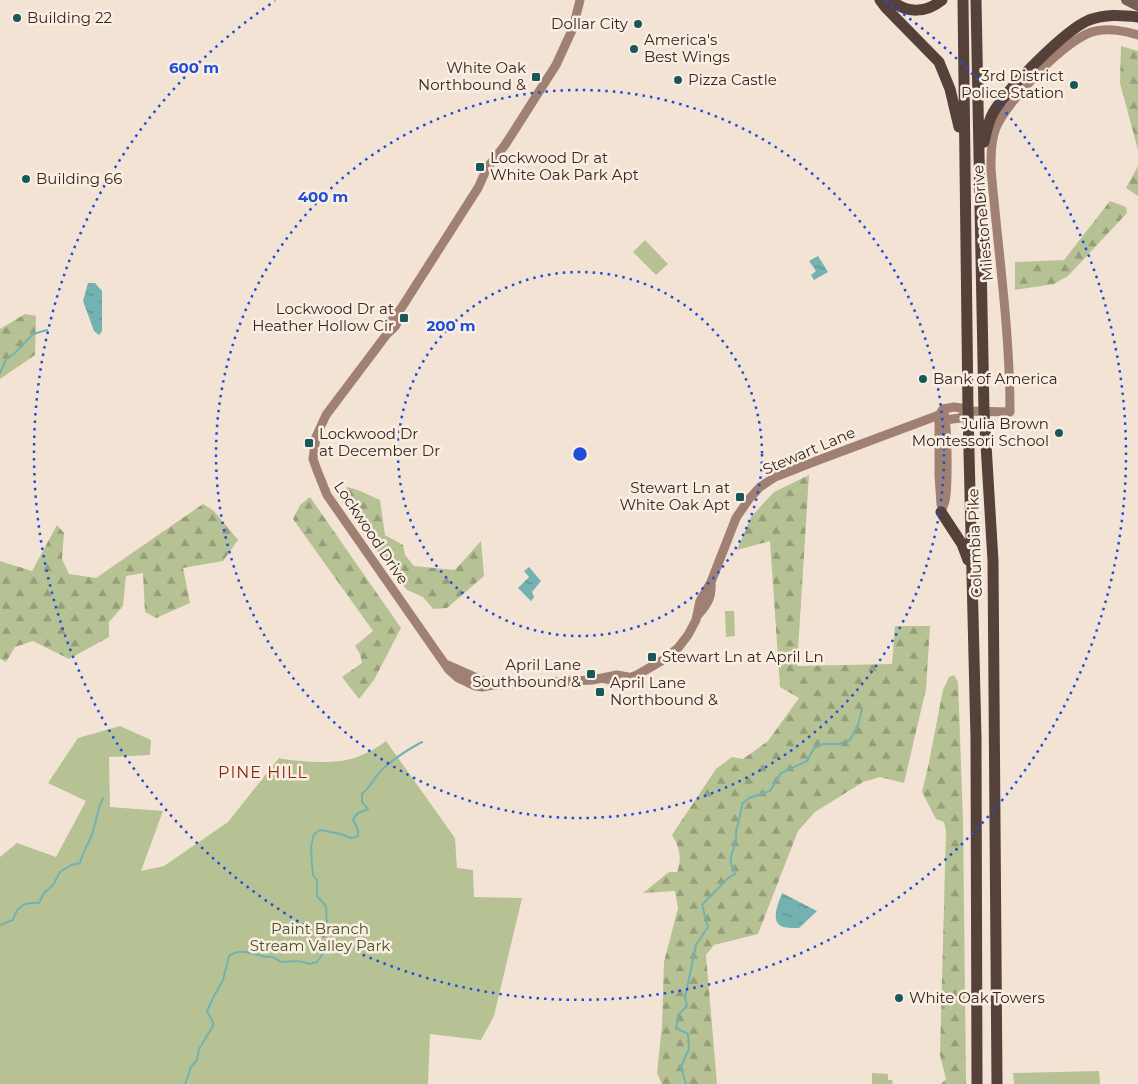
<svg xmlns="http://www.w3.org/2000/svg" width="1138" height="1084" font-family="Montserrat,sans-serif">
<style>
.forest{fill:url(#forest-firs)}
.park{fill:#b6c294}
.water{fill:url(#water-ripples)}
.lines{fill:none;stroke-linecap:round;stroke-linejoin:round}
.stream{stroke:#72b2b1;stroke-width:2}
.secondary{stroke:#9f8072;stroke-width:9}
.primary{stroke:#785e54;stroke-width:10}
.highway{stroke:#56413a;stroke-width:11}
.ring{fill:none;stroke:#1d4ed8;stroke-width:2.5;stroke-dasharray:2.5 5}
.poi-dot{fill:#175959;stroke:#faede2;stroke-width:2}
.labels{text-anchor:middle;stroke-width:5;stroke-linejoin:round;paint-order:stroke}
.poi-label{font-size:15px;fill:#352824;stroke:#faede2;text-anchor:start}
.street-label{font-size:15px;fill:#352824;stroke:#faede2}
.park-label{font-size:15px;fill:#475526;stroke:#faede2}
.neighbourhood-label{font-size:16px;letter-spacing:1px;fill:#8a2b17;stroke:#faede2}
.centre{fill:#1d4ed8;stroke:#faede2;stroke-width:2.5}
.ring-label{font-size:15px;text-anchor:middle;font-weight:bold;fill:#1d4ed8;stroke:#faede2;stroke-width:5;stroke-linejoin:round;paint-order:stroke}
</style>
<defs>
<pattern id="forest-firs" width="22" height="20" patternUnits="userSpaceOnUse" patternTransform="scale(1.25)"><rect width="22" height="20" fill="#b6c294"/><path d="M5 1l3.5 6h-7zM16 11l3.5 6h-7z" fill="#959e79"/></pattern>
<pattern id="water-ripples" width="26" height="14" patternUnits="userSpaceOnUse" patternTransform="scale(1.25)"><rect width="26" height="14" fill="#72b2b1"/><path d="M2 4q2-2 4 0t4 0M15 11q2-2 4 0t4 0" fill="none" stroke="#5e9190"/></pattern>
</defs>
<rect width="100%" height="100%" fill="#f3e3d5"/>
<!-- forest -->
<path class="forest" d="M1121 46 1138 51V150L1120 83Z
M1138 160V196L1126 188 1138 166Z
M1110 201 1126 207 1127 213 1068 276 1054 284 1015 290V262L1064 260Z
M25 314 36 316 35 355 0 379V329Z
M809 475 797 666 892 664 895 626H930L926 689 904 783 880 777 863 782 815 812 798 831 758 934 714 945 706 955 717 1084H662L657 1073 662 1026 664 962 678 908 675 891 643 893 669 872H677C682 859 680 847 672 835L716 769 732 757 743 759 768 741 799 698 780 687 770 541 737 550 751 517 774 492Z
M347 487 358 490 380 500 385 535 403 545 405 555 414 566 455 570 481 541 484 576 447 608 433 609 423 597 407 590 396 578 341 500Z
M310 497 401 628 374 680 359 699 342 677 362 663 360 654 355 646 373 631 293 519 300 505Z
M203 504 214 511 238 540 223 561 183 568 190 603 156 618 145 612 143 573 126 576 123 606 109 622V637L69 659 33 641 15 647 6 662 0 659V561L32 571 57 525 64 533 62 559 69 574 96 578Z
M954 675 958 682 963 820 966 1084H941L946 1079 940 1055 946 831 944 822 936 819 922 792 928 767 943 690 949 677Z"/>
<!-- park -->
<path class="park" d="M645 240 668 264 656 275 633 252Z
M725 611H734L735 636 726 637Z
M120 726 151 740 150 755 109 757 110 807 163 811 141 871 164 866 228 822 279 758C287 760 293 760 302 761 336 764 358 762 386 741L455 838 457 868 473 870 474 897 522 898 494 1016 481 1040 430 1034 428 1084H0V857L17 843 56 857 86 801 48 783 78 738Z
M1099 1071 1100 1084H1014L1013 1073Z
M872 1073 888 1074V1080H892L893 1084H872Z"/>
<!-- water -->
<path class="water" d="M818 256 828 272 814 280 811 275 816 271 809 261Z
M88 283H95L102 291V331L99 335 94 331 83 301Z
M529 567 541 581 532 592 534 597 531 601 518 588 529 577 524 571Z
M782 893 817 911 799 928C794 928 788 928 783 927 769 922 779 902 782 893Z"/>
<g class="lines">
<!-- stream -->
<path class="stream" d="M0 373 6 359 15 353 33 334 47 330
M0 925 13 920C17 906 24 902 39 903L44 893 53 885 60 872 71 865 80 863C82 854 87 846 91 837 96 824 97 810 103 798
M185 1084 191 1067 197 1060 199 1049 213 1026V1022L207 1011 215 994 223 980 229 956C240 948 250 953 262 956 273 959 268 953 281 962 292 962 298 959 309 964L317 962 328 946 326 906 317 896V880L313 875 312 864 311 847 314 834 320 830 341 834 351 838 358 836V830L353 819 358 813 368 809 362 802V794C372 786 372 780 379 773 391 760 407 750 422 742
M686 1084 681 1067 689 1049 688 1034 676 1028 678 1015 687 1006 685 998 696 945 708 927 702 905 728 878 735 874C726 855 733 856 736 840 737 836 735 831 737 828 739 818 741 815 742 804L749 798 770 791 781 773 807 761 814 748 823 744H838L850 740 858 725 862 709"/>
<!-- secondary -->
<path class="secondary" d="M397 314C400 324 394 328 387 334L326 415 316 437 313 459 317 470 327 495 449 670 458 678 475 686 482 687 493 685 592 680 617 675 628 677
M387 334 389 324 402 307 478 188 487 168 505 145 556 65 573 28 580 0
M939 415V475L941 505
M945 420 960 418 968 411
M941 512C942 509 944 505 945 501 948 488 948 421 943 409
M698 615C708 604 712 597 711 582
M448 665 493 685
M602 678 617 682 637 675 663 660 678 648 688 635 696 620 700 601 711 582 736 518 749 499 760 487 775 477 816 461 939 415 943 409 954 407 961 408 968 411 1010 412C1010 330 998 250 991 169 991 155 991 141 996 128 1006 102 1069 35 1096 31 1111 28 1124 31 1138 35"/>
<!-- primary -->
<path class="primary" d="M1126 0 1138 6"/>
<!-- highway -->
<path class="highway" d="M880 0 886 8 939 62 950 89 959 127
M891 0C907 14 926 13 942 0
M963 0 968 411 976 738 977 1084
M976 0 984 411 993 561 997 1084
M984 142C986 133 988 122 993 113 1006 90 1065 30 1089 20 1105 14 1121 15 1138 17
M941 512 962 544 968 560"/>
</g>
<!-- distance rings -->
<g class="ring">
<circle cx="580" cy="454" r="182"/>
<circle cx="580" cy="454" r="364"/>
<path d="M885 1A546 546 0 1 1 275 1"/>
</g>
<!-- markers -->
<g class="poi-dot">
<circle cx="17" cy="18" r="5"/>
<circle cx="638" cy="24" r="5"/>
<circle cx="634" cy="49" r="5"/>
<rect x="531" y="72" width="10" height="10" rx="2.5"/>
<circle cx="678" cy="80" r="5"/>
<circle cx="1074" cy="85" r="5"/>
<rect x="475" y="162" width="10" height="10" rx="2.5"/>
<circle cx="26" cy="179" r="5"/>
<rect x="399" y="313" width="10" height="10" rx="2.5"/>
<circle cx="923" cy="379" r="5"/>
<circle cx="1059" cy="433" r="5"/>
<rect x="304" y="438" width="10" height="10" rx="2.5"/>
<rect x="735" y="492" width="10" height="10" rx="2.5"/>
<rect x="647" y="652" width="10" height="10" rx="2.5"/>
<rect x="586" y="669" width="10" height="10" rx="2.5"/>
<rect x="595" y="687" width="10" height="10" rx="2.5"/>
<circle cx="899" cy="998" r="5"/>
</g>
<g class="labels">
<!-- poi labels -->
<g class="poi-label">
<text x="27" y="23">Building 22</text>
<text x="628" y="29" text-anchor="end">Dollar City</text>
<text x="644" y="45">America's<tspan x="644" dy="17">Best Wings</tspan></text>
<text x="526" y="73" text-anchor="end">White Oak<tspan x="526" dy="17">Northbound &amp;</tspan></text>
<text x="1064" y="81" text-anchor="end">3rd District<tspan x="1064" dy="17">Police Station</tspan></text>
<text x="688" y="85">Pizza Castle</text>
<text x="490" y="163">Lockwood Dr at<tspan x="490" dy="17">White Oak Park Apt</tspan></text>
<text x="36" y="184">Building 66</text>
<text x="394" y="314" text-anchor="end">Lockwood Dr at<tspan x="394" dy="17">Heather Hollow Cir</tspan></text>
<text x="933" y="384">Bank of America</text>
<text x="1049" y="429" text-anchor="end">Julia Brown<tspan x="1049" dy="17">Montessori School</tspan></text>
<text x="319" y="439">Lockwood Dr<tspan x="319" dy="17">at December Dr</tspan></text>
<text x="730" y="493" text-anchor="end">Stewart Ln at<tspan x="730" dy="17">White Oak Apt</tspan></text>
<text x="662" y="662">Stewart Ln at April Ln</text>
<text x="581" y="670" text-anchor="end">April Lane<tspan x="581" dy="17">Southbound &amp;</tspan></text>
<text x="610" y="688">April Lane<tspan x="610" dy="17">Northbound &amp;</tspan></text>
<text x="909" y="1003">White Oak Towers</text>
</g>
<!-- street labels -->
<g class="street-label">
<text transform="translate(983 223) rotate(-95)" y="5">Milestone Drive</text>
<text transform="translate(809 451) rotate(-23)" y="5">Stewart Lane</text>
<text transform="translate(371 533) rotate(56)" y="5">Lockwood Drive</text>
<text transform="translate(975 543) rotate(-92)" y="5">Columbia Pike</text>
</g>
<!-- park labels -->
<g class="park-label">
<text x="320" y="934">Paint Branch<tspan x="320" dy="17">Stream Valley Park</tspan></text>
</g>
<!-- neighbourhood labels -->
<g class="neighbourhood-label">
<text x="263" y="778">PINE HILL</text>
</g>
</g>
<circle cx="580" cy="454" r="8" class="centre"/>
<g class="ring-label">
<text x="194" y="73">600 m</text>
<text x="323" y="202">400 m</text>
<text x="451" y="331">200 m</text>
</g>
</svg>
